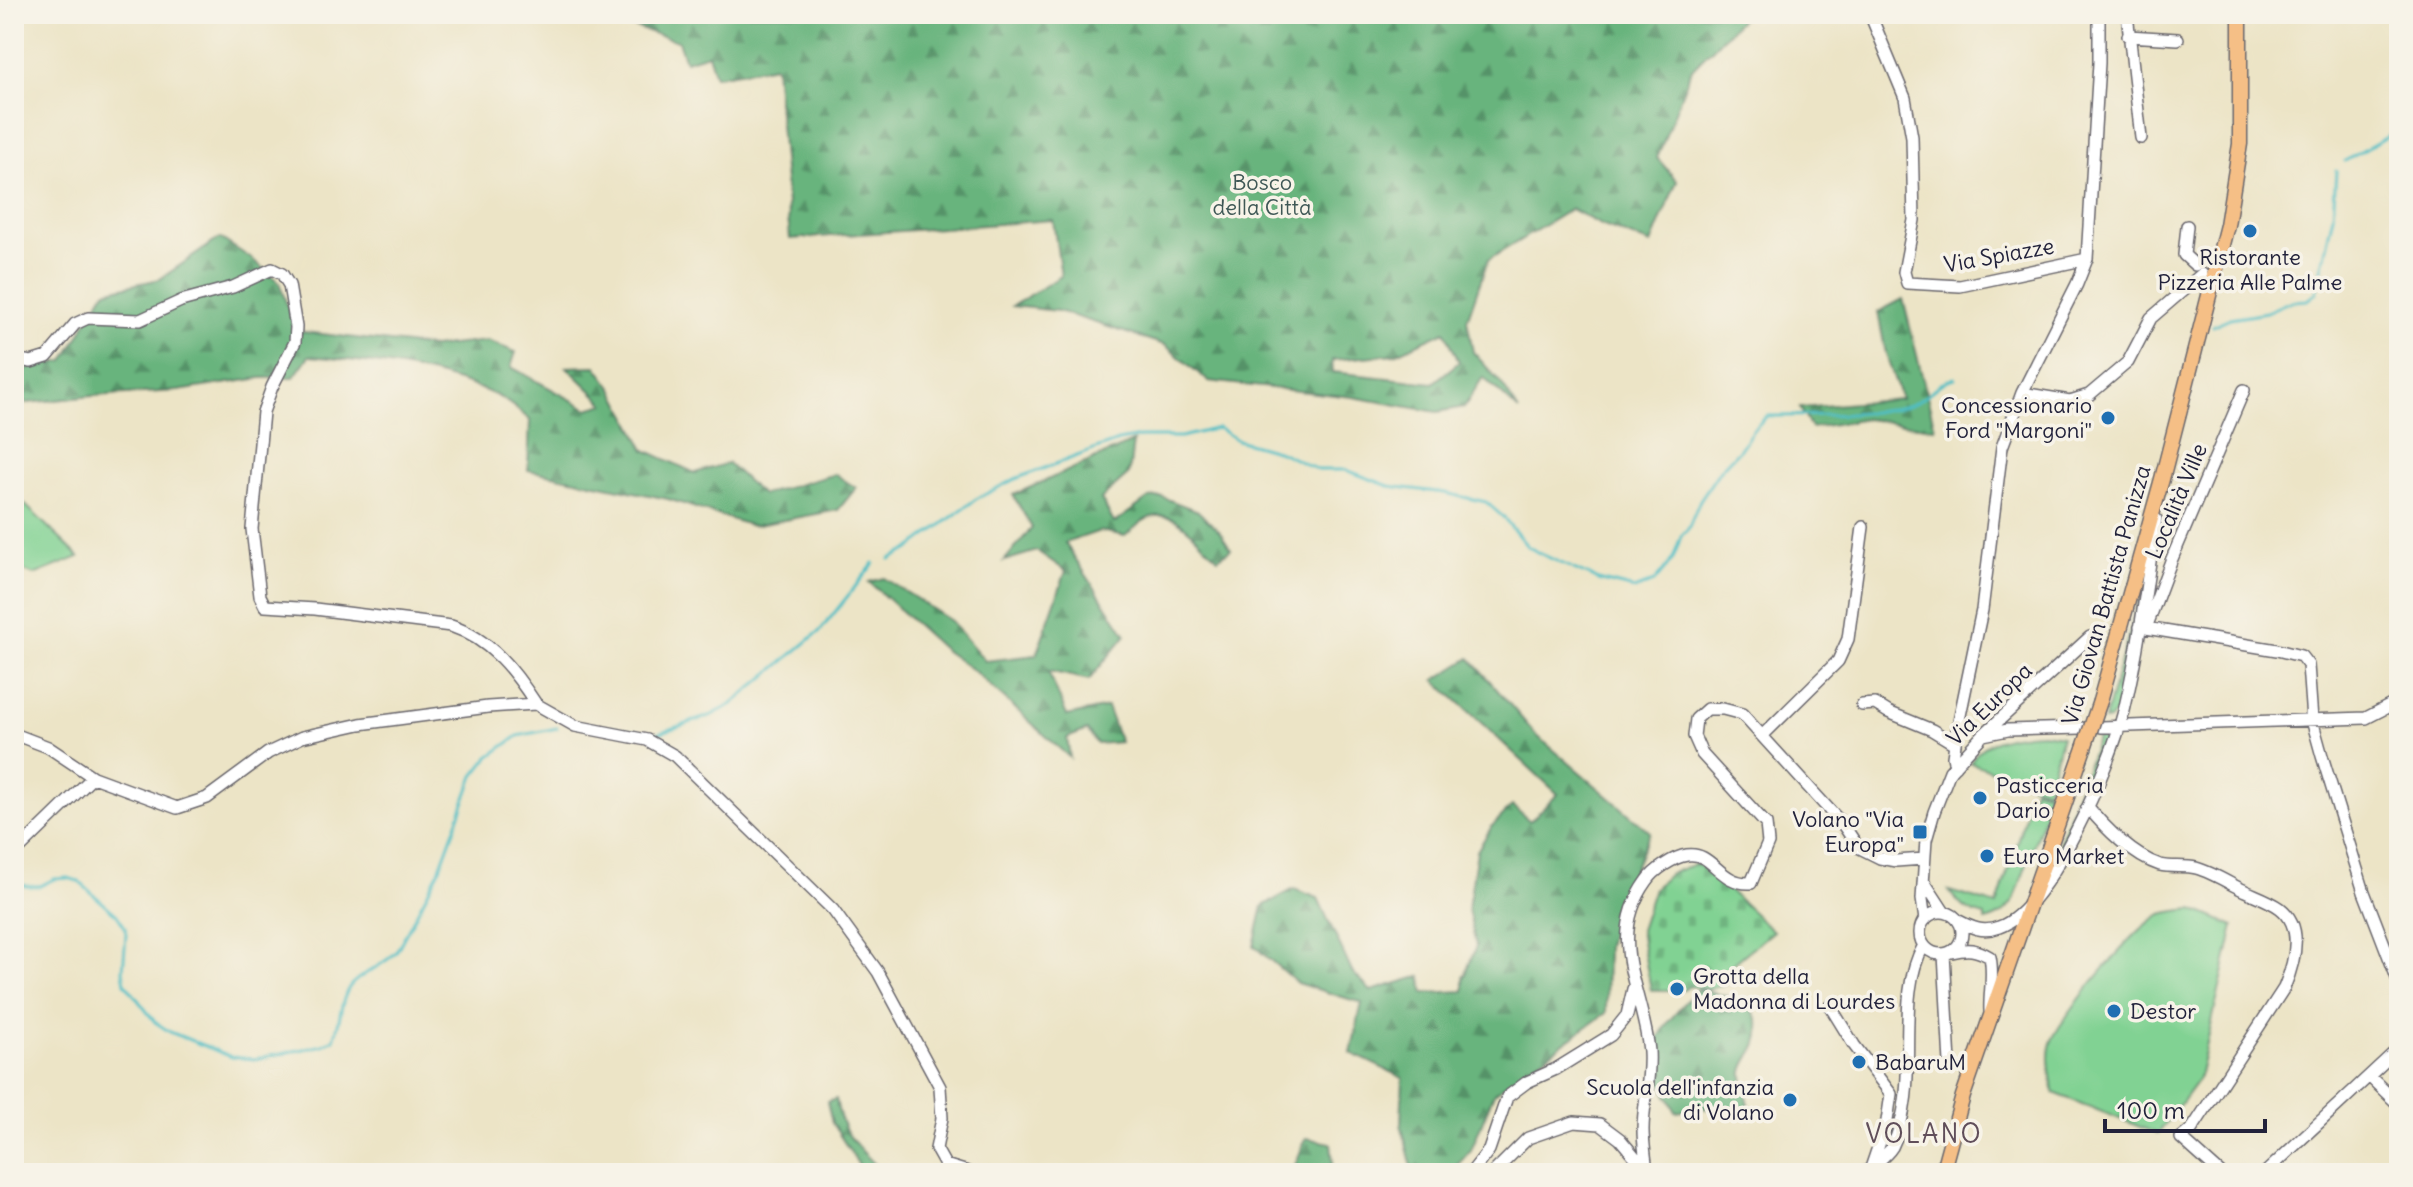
<svg xmlns="http://www.w3.org/2000/svg" width="2413" height="1187" font-family="Delius,sans-serif">
<style>
.green{fill:#81d293;stroke:#527a67;stroke-width:2}
.forest{fill:url(#forest-firs);stroke:#456b5c;stroke-width:2;fill-rule:evenodd}
.cemetery{fill:url(#cemetery-stones);stroke:#527a67;stroke-width:2}
.lines{fill:none;stroke-linecap:round;stroke-linejoin:round}
.stream{stroke:#4fbec5;stroke-width:3}
.minor-casing{stroke:#69666c;stroke-width:14}
.major-casing{stroke:#69666c;stroke-width:17}
.minor{stroke:#fff;stroke-width:11}
.major{stroke:#f5bf86;stroke-width:14}
.major-bridge-casing{stroke:#69666c;stroke-width:17;stroke-linecap:butt}
.major-bridge{stroke:#f5bf86;stroke-width:14}
.poi-dot{fill:#1f6fb2;stroke:#f7f3e8;stroke-width:3}
.labels{text-anchor:middle;stroke-width:7;stroke-linejoin:round;paint-order:stroke}
.park-label{font-size:22px;fill:#3e5755;stroke:#f7f3e8}
.street-label{font-size:22px;fill:#22223b;stroke:#f7f3e8}
.poi-label{font-size:22px;fill:#22223b;stroke:#f7f3e8;text-anchor:start}
.quarter-label{font-size:26px;letter-spacing:2px;fill:#604e5a;stroke:#f7f3e8}
</style>
<defs>
<pattern id="forest-firs" width="22" height="20" patternUnits="userSpaceOnUse" patternTransform="scale(2)"><rect width="22" height="20" fill="#68b47d"/><path d="M5 1l3.5 6h-7zM16 11l3.5 6h-7z" fill="#559268"/></pattern>
<pattern id="cemetery-stones" width="16" height="16" patternUnits="userSpaceOnUse" patternTransform="scale(2)"><rect width="16" height="16" fill="#81d293"/><path d="M2 7V4a2 2 0 0 1 4 0v3zM10 15v-3a2 2 0 0 1 4 0v3z" fill="#6fb480"/></pattern>
</defs>
<rect width="100%" height="100%" fill="#f7f3e8"/>
<filter id="ink" filterUnits="userSpaceOnUse"><feTurbulence type="fractalNoise" baseFrequency=".0125" numOctaves="2"/><feDisplacementMap in="SourceGraphic" scale="16" xChannelSelector="R" yChannelSelector="G"/><feConvolveMatrix kernelMatrix="1 2 1 2 8 2 1 2 1" color-interpolation-filters="sRGB"/></filter>
<filter id="wash" filterUnits="userSpaceOnUse"><feTurbulence type="fractalNoise" baseFrequency=".006" numOctaves="4" result="noise"/><feDisplacementMap in="SourceGraphic" scale="32" xChannelSelector="R" yChannelSelector="G"/><feGaussianBlur stdDeviation="1.8" result="paint"/><feColorMatrix in="noise" values="0 0 0 0 0 0 0 0 0 0 0 0 0 0 0 0 0 1.4 0 .05"/><feComposite in="paint" operator="in"/></filter>
<g filter="url(#wash)">
<rect width="100%" height="100%" fill="#ece4c6"/>
<!-- green -->
<path class="green" d="M14 494 79 557 34 575 14 567Z
M2144 581 2120 707 2109 720 2104 721Z
M2043 733 2062 736 2047 790 1971 763C1981 737 2020 734 2043 733Z
M2098 736 2106 739C2109 764 2085 781 2084 805L2048 874Z
M2034 788 2052 794 2014 900C2006 912 1999 918 1985 921V916C1969 913 1958 904 1949 891L1997 905Z
M2193 909 2234 926 2199 1078 2158 1134 2054 1093C2051 1076 2045 1054 2053 1038 2065 1013 2137 924 2162 914 2171 911 2183 910 2193 909Z"/>
<!-- forest -->
<path class="forest" d="M612 14H1746L1691 70 1657 158 1677 181 1651 244 1601 225 1571 209 1488 260 1467 320 1473 352 1501 383 1519 411 1483 377 1464 407 1437 412 1353 397 1208 381 1165 345 1058 311 1012 306 1061 276 1053 220 790 239 775 66 715 76 708 54 685 61 678 41 625 24ZM1445 331 1459 362 1433 383 1333 372 1332 360 1395 354Z
M220 238 252 259 279 282 296 331 433 347 487 341 516 352 511 367 588 409 605 404 567 367 596 366 613 389 645 450 695 473 728 463 762 495 835 474 856 488 838 510 752 526 668 499 528 470 530 420C519 411 507 400 495 395 436 368 372 362 309 356L294 377 261 378 178 391 92 396 28 403 14 402V371L64 361 105 291 160 279Z
M1903 299 1935 428 1866 419 1811 428 1800 408 1901 399 1886 354 1878 312Z
M1133 442 1129 474 1101 499 1114 523 1149 498 1162 497 1198 511 1219 531 1231 549 1218 558C1198 542 1175 503 1145 520 1138 524 1131 531 1125 536L1100 531 1065 543 1126 635 1089 680 1048 671 1067 716 1107 707 1120 742 1097 744 1087 730 1067 738 1070 758 974 671 944 650 869 582 884 578 951 621 985 661 1036 655 1066 571 1037 551 1004 561 1032 528 1013 495Z
M1470 658 1535 734 1650 832 1622 898 1607 945 1606 1013 1494 1093 1471 1150 1450 1173H1403L1412 1167 1401 1124 1403 1078 1351 1053 1362 1003 1297 983 1254 946 1263 906 1294 889 1318 898 1352 972 1371 991 1421 976 1424 993 1464 991V978L1476 946 1468 909 1477 851 1492 826 1512 806 1530 821 1558 794 1435 680Z
M1697 989C1725 994 1770 1005 1757 1043 1754 1053 1744 1062 1743 1072 1742 1082 1748 1098 1750 1109L1735 1114 1704 1108 1676 1112 1662 1086 1655 1044 1668 1022Z
M836 1099C842 1138 859 1146 883 1173H864L832 1123 827 1102Z
M1306 1138 1331 1143 1334 1173H1292Z"/>
<!-- cemetery -->
<path class="cemetery" d="M1695 864 1705 868 1773 931 1726 970 1727 984 1710 989 1689 986 1684 990H1651L1640 930 1654 888 1670 873Z"/>
<g class="lines">
<!-- stream -->
<path class="stream" d="M2345 161 2399 130
M2212 326 2230 318 2266 312 2291 301 2307 300 2316 293 2333 215 2336 171
M890 559 908 550 976 499 1015 479 1118 441 1140 437H1181L1218 428 1237 440 1280 452 1318 470H1346L1389 486 1445 493 1486 502 1503 517 1527 546 1539 553 1598 580 1634 589 1654 582 1673 559 1681 536 1688 529 1700 500 1720 470 1740 449 1753 430 1767 416C1813 415 1862 417 1907 406 1925 402 1936 381 1955 378
M611 727 656 734 710 716 731 705 820 631 874 563
M14 882 26 886H40L54 879 68 878 78 881 117 915 125 927 126 934 123 971 125 983 155 1022 170 1032 232 1057 256 1059 323 1045 334 1039C340 1024 341 993 353 983 366 971 383 966 396 952L439 871 474 776 489 757 518 736 557 728"/>
</g>
</g>
<g filter="url(#ink)">
<g class="lines">
<defs>
<path id="minor" d="M1870 14 1905 98 1912 137 1914 220 1904 272 1907 283 1960 286 2087 259
M2127 14 2141 138
M2128 36 2178 39
M2187 226 2184 255 2195 265
M14 359 31 362 47 357 75 324 88 318 140 320 181 301 233 287 272 269 282 274 289 285 296 327 295 342 272 387 263 412 252 529 260 596 265 606 315 609 451 626C490 639 514 670 536 704
M2022 393 2070 401 2089 395 2128 362 2151 318 2202 274
M2140 627 2277 650 2301 656 2308 665 2312 720 2322 756 2364 892 2399 983
M2146 628 2171 561 2244 390
M1862 705 1875 704 1888 712 1932 730 1955 744
M2101 727 2366 718 2399 701
M14 734 48 747 93 777 177 808 207 798 268 753 302 737 360 724 488 707 536 704 575 726 647 740 675 756 833 910 878 972 940 1087 942 1118 936 1149 945 1165 971 1173
M1983 735 2008 730 2082 728
M1762 736 1838 661 1848 639 1863 527
M1955 766 1953 757 1957 730 1982 610 2002 447 2022 393 2077 284 2087 259 2099 63V14
M2088 807C2105 828 2134 857 2160 865 2171 868 2185 865 2196 868 2211 872 2227 882 2241 889 2253 895 2269 900 2280 908 2305 927 2294 964 2284 988L2192 1129 2181 1138 2220 1173
M14 854 93 777
M1925 883 1944 912
M1920 933a21 21 0 1 1 42 0a21 21 0 1 1-42 0Z
M1925 920 1922 899 1926 840 1934 812 1950 771 1983 735 2090 637
M1959 921C1972 928 1983 933 1999 927 2050 910 2111 762 2124 711 2139 648 2147 583 2156 519
M1952 952C1968 948 1976 949 1990 957 1994 976 1989 992 1990 1011
M1944 954 1950 1063
M1830 1006 1854 1045 1891 1094 1887 1121 1872 1165
M2370 1077 2399 1105
M1471 1173 1489 1150 1507 1097 1527 1082 1556 1069 1611 1035 1627 1015 1633 989
M1493 1173 1528 1138 1574 1122 1600 1124 1620 1139 1647 1171
M1647 1173C1646 1159 1643 1144 1643 1130 1643 1103 1651 1079 1649 1051 1643 990 1605 939 1647 881 1654 870 1674 857 1687 855 1713 851 1719 885 1751 883L1768 843 1766 824 1702 754 1694 736 1696 719 1707 709H1723L1742 714 1844 826 1858 847 1880 858 1896 861 1924 859
M1865 1173C1873 1165 1886 1157 1892 1147 1923 1085 1892 1000 1924 945
M2265 1173 2399 1048"/>
<path id="major" d="M2100 701 2162 479 2227 225 2240 144V14
M1942 1173 1963 1096 2084 748"/>
</defs>
<!-- minor casing -->
<use href="#minor" class="minor-casing"/>
<!-- major casing -->
<use href="#major" class="major-casing"/>
<!-- minor -->
<use href="#minor" class="minor"/>
<!-- major -->
<use href="#major" class="major"/>
<defs>
<path id="major-bridge" d="M2084 748 2100 701"/>
</defs>
<!-- major-bridge casing -->
<use href="#major-bridge" class="major-bridge-casing"/>
<!-- major-bridge -->
<use href="#major-bridge" class="major-bridge"/>
</g>
</g>
<!-- markers -->
<g class="poi-dot">
<circle cx="2250" cy="231" r="8"/>
<circle cx="2108" cy="418" r="8"/>
<circle cx="1980" cy="798" r="8"/>
<rect x="1912" y="824" width="16" height="16" rx="4"/>
<circle cx="1987" cy="856" r="8"/>
<circle cx="1677" cy="989" r="8"/>
<circle cx="2114" cy="1011" r="8"/>
<circle cx="1859" cy="1062" r="8"/>
<circle cx="1790" cy="1100" r="8"/>
</g>
<g class="labels">
<!-- park labels -->
<g class="park-label">
<text x="1262" y="190">Bosco<tspan x="1262" dy="25">della Città</tspan></text>
</g>
<!-- street labels -->
<g class="street-label">
<text transform="translate(1999 255) rotate(-10)" y="8">Via Spiazze</text>
<text transform="translate(2176 501) rotate(-67)" y="8">Località Ville</text>
<text transform="translate(2106 595) rotate(-74)" y="8">Via Giovan Battista Panizza</text>
<text transform="translate(1989 704) rotate(-44)" y="8">Via Europa</text>
</g>
<!-- poi labels -->
<g class="poi-label">
<text x="2250" y="265" text-anchor="middle">Ristorante<tspan x="2250" dy="25">Pizzeria Alle Palme</tspan></text>
<text x="2092" y="413" text-anchor="end">Concessionario<tspan x="2092" dy="25">Ford "Margoni"</tspan></text>
<text x="1996" y="793">Pasticceria<tspan x="1996" dy="25">Dario</tspan></text>
<text x="1904" y="827" text-anchor="end">Volano "Via<tspan x="1904" dy="25">Europa"</tspan></text>
<text x="2003" y="864">Euro Market</text>
<text x="1693" y="984">Grotta della<tspan x="1693" dy="25">Madonna di Lourdes</tspan></text>
<text x="2130" y="1019">Destor</text>
<text x="1875" y="1070">BabaruM</text>
<text x="1774" y="1095" text-anchor="end">Scuola dell'infanzia<tspan x="1774" dy="25">di Volano</tspan></text>
</g>
<!-- quarter labels -->
<g class="quarter-label">
<text x="1924" y="1143">VOLANO</text>
</g>
</g>
<!-- margin -->
<rect width="2413" height="1187" fill="none" stroke="#f7f3e8" stroke-width="48"/>
<!-- scale -->
<path d="M2105 1119v12h160v-12" fill="none" stroke="#22223b" stroke-width="4"/>
<text x="2117" y="1119" font-size="24" fill="#22223b" stroke="#f7f3e8" stroke-width="6" paint-order="stroke">100 m</text>
</svg>
